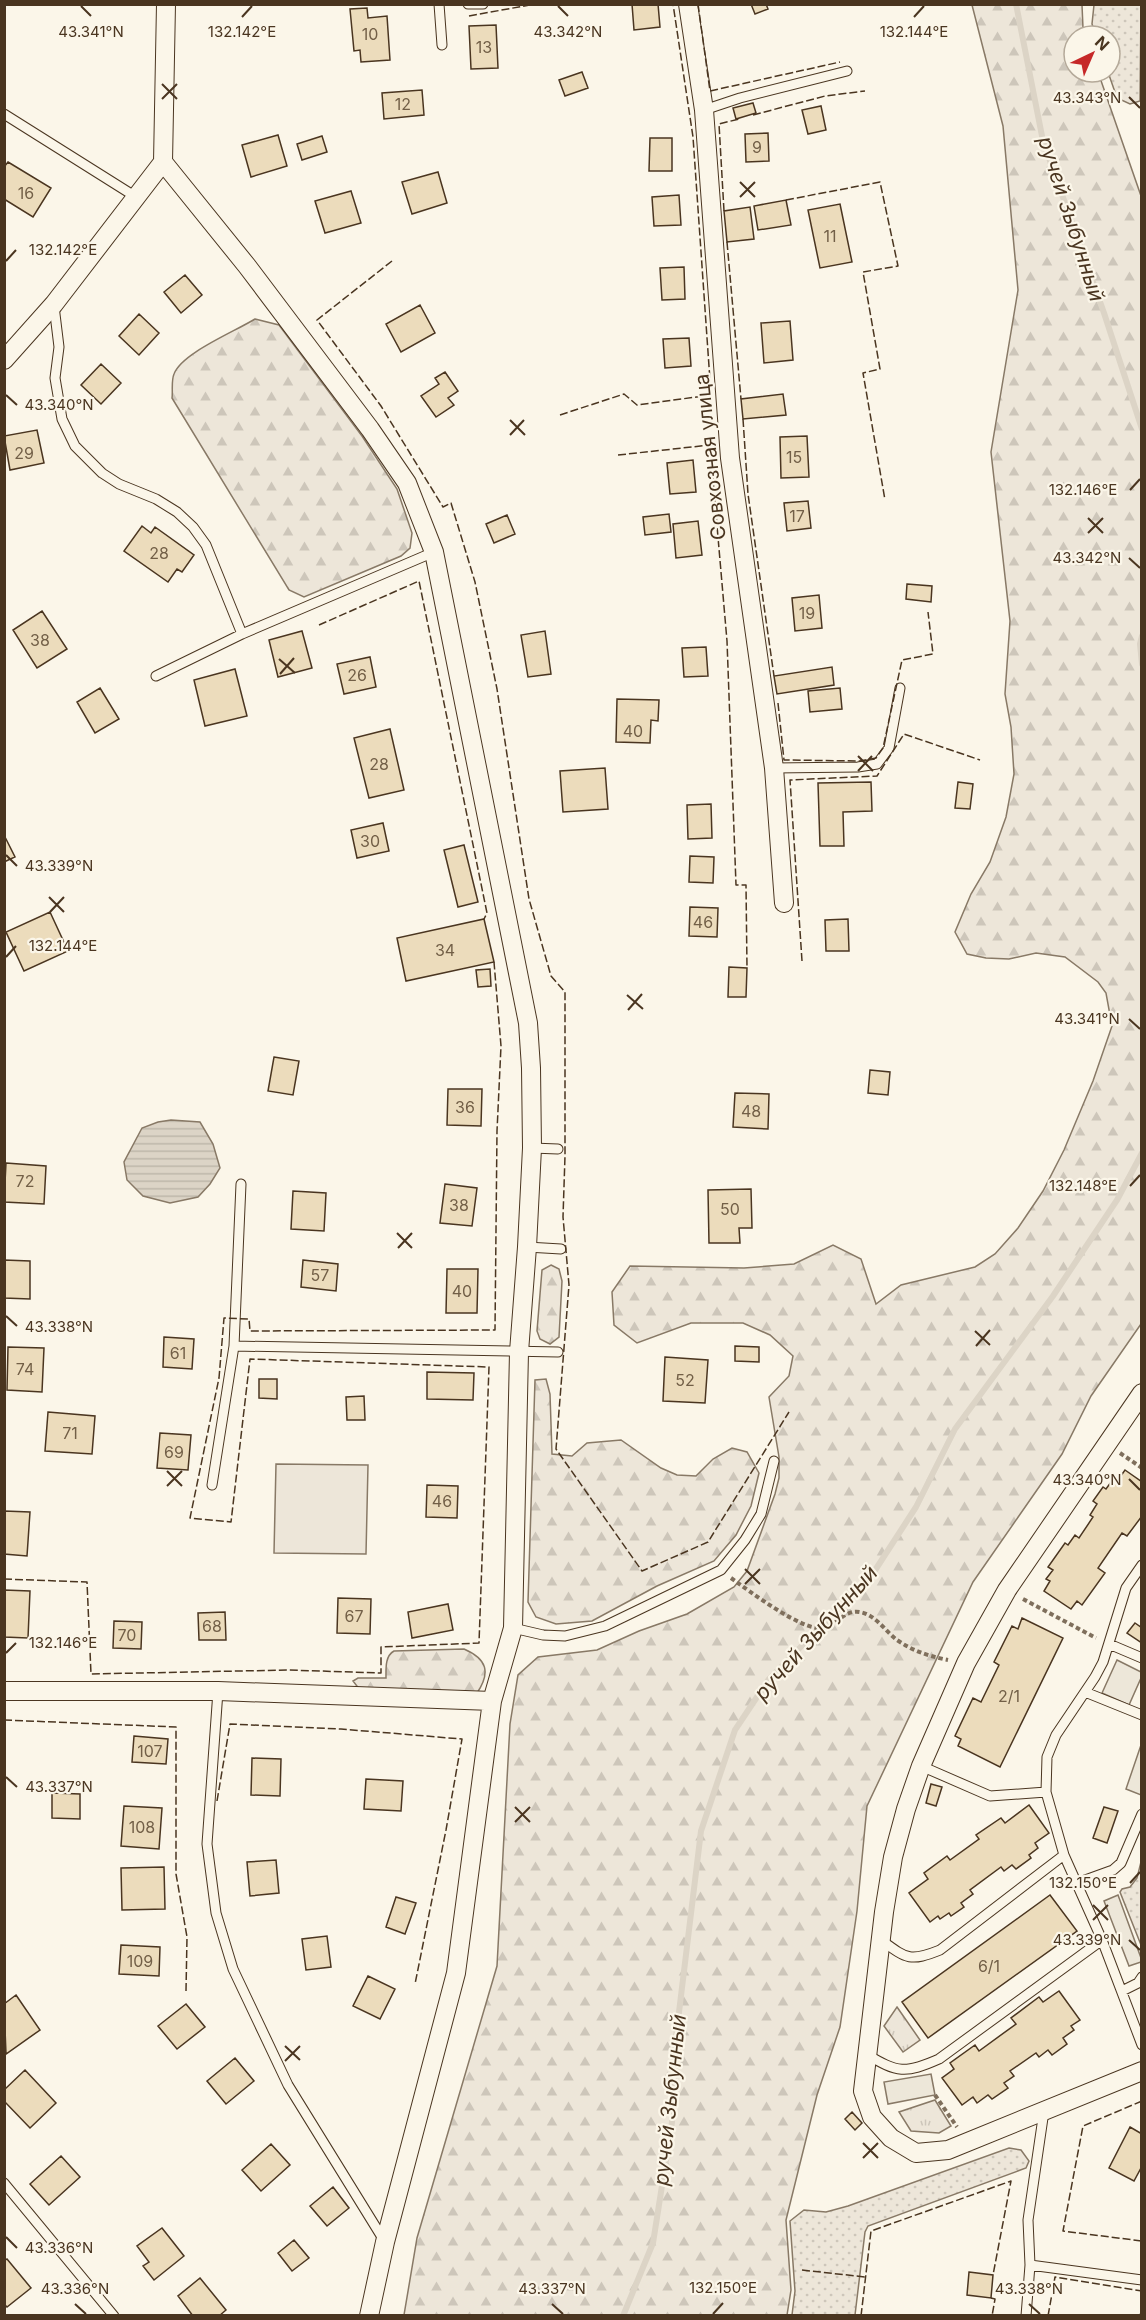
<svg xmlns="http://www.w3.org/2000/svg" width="1146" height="2320" font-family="Inter,sans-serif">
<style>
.grass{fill:url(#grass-dots);stroke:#887966;stroke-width:1.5}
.forest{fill:url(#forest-firs);stroke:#887966;stroke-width:1.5}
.park{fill:url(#park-tufts);stroke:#887966;stroke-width:1.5}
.garden{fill:#ede6d9;stroke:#887966;stroke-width:1.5}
.parking{fill:#ede7d9;stroke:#887966;stroke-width:1.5}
.water{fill:url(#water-rules);stroke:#887966;stroke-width:1.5}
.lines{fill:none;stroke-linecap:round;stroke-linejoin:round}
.stream{stroke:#dcd4c6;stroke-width:6}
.building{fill:#ecdcbc;stroke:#4a3520;stroke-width:1.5}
.service-casing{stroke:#4a3520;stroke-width:11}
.minor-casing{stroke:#4a3520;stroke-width:20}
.path{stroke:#7f6f5c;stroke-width:4;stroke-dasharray:4.5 3;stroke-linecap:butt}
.service{stroke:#fbf6e9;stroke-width:9}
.minor{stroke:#fbf6e9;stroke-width:18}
.fence{stroke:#4a3520;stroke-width:1.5;stroke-dasharray:8 3;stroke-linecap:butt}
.ticks{fill:none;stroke:#4a3520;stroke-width:2}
.labels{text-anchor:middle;stroke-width:4.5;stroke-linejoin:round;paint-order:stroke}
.number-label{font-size:16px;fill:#725f47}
.street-label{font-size:20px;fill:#4a3520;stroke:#fbf6e9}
.water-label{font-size:21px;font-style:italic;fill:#4a3520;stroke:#fbf6e9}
.ticks-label{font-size:15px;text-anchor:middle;fill:#4a3520;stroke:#fbf6e9;stroke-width:4.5;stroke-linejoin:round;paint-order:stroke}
</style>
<defs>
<pattern id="grass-dots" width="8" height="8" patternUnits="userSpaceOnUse" patternTransform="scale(1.5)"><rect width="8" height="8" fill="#ede6d9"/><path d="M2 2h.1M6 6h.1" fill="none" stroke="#cdc6ba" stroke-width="1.8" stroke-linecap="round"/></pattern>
<pattern id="forest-firs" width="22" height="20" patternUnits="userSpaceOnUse" patternTransform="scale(1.5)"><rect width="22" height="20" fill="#ede6d9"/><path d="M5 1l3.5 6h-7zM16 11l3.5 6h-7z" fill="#cdc6ba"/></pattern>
<pattern id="park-tufts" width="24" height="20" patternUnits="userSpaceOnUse" patternTransform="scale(1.5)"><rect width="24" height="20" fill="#ede6d9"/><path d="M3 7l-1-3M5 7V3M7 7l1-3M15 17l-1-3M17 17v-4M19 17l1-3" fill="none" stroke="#cdc6ba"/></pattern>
<pattern id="water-rules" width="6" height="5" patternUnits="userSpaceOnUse" patternTransform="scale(1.5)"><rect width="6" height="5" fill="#dcd4c6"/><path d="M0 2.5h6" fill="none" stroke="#beb7aa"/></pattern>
</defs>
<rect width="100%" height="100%" fill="#fbf6e9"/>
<!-- grass -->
<path class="grass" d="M1094 5H1141L1140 101 1130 104 1117 98 1108 72H1110V36H1096L1092 24Z
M1141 1862V1945L1120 1892 1122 1889 1130 1887 1137 1878Z
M1009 2148 1021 2150 1029 2161 1026 2168 868 2226 865 2232 855 2315H792L795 2291 790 2221 804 2210 826 2212 848 2206Z"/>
<!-- forest -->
<path class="forest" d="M972 5H1082L1083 28 1086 36H1074V72H1098L1141 196V1324L1091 1396 1062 1454 973 1582 867 1806 857 1911 840 2027 817 2095 786 2220 791 2290 787 2315H404L417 2238 497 1966 510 1724 518 1675 538 1657 597 1650 639 1631 687 1614 734 1587 747 1571 775 1494 779 1478V1457L769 1397 789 1376 793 1356 770 1335 743 1323H691L637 1343 614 1325 612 1292 630 1266 744 1268 794 1264 833 1245 861 1259 876 1304 901 1285 975 1267 995 1254 1018 1228 1043 1191 1064 1150 1093 1081 1112 1026 1106 993 1098 982 1065 957 1036 953 1009 959 986 958 967 954 955 932 971 894 990 862 1006 817 1014 774 1011 727 1005 694 1010 621 991 452 1018 290 1003 126Z
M255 319 279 325 362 436 397 489 412 533 410 548 401 556 304 597 289 590 172 398C173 392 171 381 174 374 182 353 234 332 255 319Z
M551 1265 559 1269 562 1281 559 1337 550 1344 540 1339 537 1331 542 1270Z
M546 1379 550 1394 552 1454 572 1456 587 1443 621 1440 661 1468 677 1475 696 1476 713 1459 732 1448 747 1452 759 1473 751 1506 736 1535 714 1561 657 1586 592 1621 556 1624 536 1617 528 1602 535 1380Z
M464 1649C487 1659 491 1672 477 1693L360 1690 353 1681 358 1678H386C386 1668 385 1656 394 1651Z"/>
<!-- park -->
<path class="park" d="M897 2007 920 2040 903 2052 884 2026Z
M935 2100 951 2126 939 2133 911 2131 899 2112Z"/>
<!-- garden -->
<path class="garden" d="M276 1464 368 1465 366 1554 274 1553Z"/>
<!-- parking -->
<path class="parking" d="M1117 1660 1141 1672V1678L1129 1705 1102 1693Z
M1141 1745H1142L1141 1795 1126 1789Z
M1118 1895 1141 1958V1962L1129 1966 1104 1901Z
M931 2074 935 2095 888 2104 884 2082Z"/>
<!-- water -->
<path class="water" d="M171 1120 200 1122 213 1144 220 1168 210 1184 198 1197 170 1203 143 1196 127 1180 124 1162 142 1128 158 1122Z"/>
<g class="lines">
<!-- stream -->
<path class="stream" d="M1016 4 1043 141 1104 313 1142 429
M1142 636 1140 644 1142 664
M623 2316 653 2243 672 2122 676 2037 701 1831 735 1730 769 1679 872 1575 916 1507 955 1429 1053 1296 1117 1200 1142 1153"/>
</g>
<!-- building -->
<path class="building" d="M632 4H658L660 27 634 30Z
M751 4H766L768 9 755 14Z
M367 8 368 18 387 16 390 60 361 62 360 50 354 51 350 9Z
M496 25 498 68 471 69 469 26Z
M582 72 588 88 565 96 559 80Z
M422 90 424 115 384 119 382 93Z
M753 103 756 113 736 119 733 108Z
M821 106 826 130 808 134 802 110Z
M768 133 769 161 746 162 745 134Z
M278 135 287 166 251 177 242 145Z
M322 136 327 152 302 160 297 144Z
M650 138H672V171H649Z
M8 162 51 188 33 217 4 199V167Z
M438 172 447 203 412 214 402 182Z
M351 191 361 223 325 233 315 201Z
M679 195 681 225 654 226 652 197Z
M786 200 791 225 758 230 754 206Z
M840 204 852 262 820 268 808 210Z
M750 207 754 239 727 242 724 211Z
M684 267 685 299 662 300 660 268Z
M185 275 202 295 181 313 164 292Z
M420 305 435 333 401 352 386 324Z
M139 314 159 333 139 355 119 336Z
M790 321 793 360 764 363 761 323Z
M689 338 691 366 665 368 663 339Z
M101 364 121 383 101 404 81 385Z
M445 372 458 391 448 398 454 405 436 417 421 396 439 384 435 378Z
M783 394 786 415 743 419 741 399Z
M37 430 44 463 10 470 4 436Z
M807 436 809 477 781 478 780 437Z
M693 460 696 492 670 494 667 463Z
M808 501 811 528 787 531 784 503Z
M669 514 671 532 645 535 643 517Z
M507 515 515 534 494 543 486 524Z
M698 521 702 555 676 558 673 524Z
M142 526 151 533 155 527 194 555 182 572 177 569 168 582 124 551Z
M907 584 932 586 931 602 906 599Z
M819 595 822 628 795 631 792 598Z
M42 611 67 649 37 668 13 630Z
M302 631 312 668 278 677 269 640Z
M545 631 551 674 528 677 521 635Z
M706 647 708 676 684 677 682 648Z
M370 657 376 687 344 694 337 664Z
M832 667 834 685 777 694 774 676Z
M235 669 247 716 205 726 194 680Z
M100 688 119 719 95 733 77 702Z
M840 688 842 709 810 712 808 691Z
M617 699 659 700 658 721 651 720 650 743 616 742Z
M390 729 404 790 369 798 354 738Z
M605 768 608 809 563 812 560 771Z
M871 782 872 811 843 812 844 846H820L818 783Z
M958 782 973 784 970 809 955 808Z
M711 804 712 838 688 839 687 805Z
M383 823 389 851 357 858 351 830Z
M4 835 15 857 4 862Z
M464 845 478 902 458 907 444 850Z
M690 856 714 857 713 883 689 882Z
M690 907 718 908 717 937 689 936Z
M50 912 68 951 24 971 6 932Z
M484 919 494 962 406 981 397 938Z
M848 919 849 951H826L825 920Z
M729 967 747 968 746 997H728Z
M490 969 491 986 478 987 476 970Z
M274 1057 299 1061 293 1095 268 1091Z
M870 1070 890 1072 888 1095 868 1093Z
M448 1089H482L481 1126 447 1125Z
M735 1093 769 1094 768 1129 733 1127Z
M6 1163 46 1166 44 1204 4 1202Z
M445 1184 477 1188 472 1226 440 1223Z
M751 1189 752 1228H739L740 1243H709L708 1190Z
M293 1191 326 1193 324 1231 291 1229Z
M4 1260 30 1261V1299L4 1298Z
M303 1260 338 1264 336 1291 301 1287Z
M447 1269H478L477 1313H446Z
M164 1337 194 1339 192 1369 163 1367Z
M735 1346 759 1347V1362L735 1361Z
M8 1347 44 1348 42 1392 7 1390Z
M665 1357 708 1360 705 1403 663 1401Z
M427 1372 474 1373 473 1400 427 1399Z
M259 1379H277V1399L259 1398Z
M364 1396 365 1420H347L346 1397Z
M48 1412 95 1416 92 1454 45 1451Z
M160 1433 191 1435 188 1470 157 1468Z
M1125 1470 1142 1482V1516L1127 1536 1122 1533 1098 1568 1105 1573 1082 1605 1077 1601 1071 1609 1044 1591 1050 1581 1046 1579 1053 1570 1048 1567 1065 1543 1068 1545 1075 1535 1079 1538 1093 1517 1090 1515 1097 1504 1093 1501 1103 1487 1106 1489 1114 1478 1118 1480Z
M427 1485 458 1486 457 1518 426 1517Z
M4 1511 30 1512 27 1556 4 1554Z
M4 1590 30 1591 28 1638 4 1637Z
M338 1598 371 1599 370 1634 337 1633Z
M448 1604 453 1630 412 1638 408 1612Z
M225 1612 226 1640H199L198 1613Z
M1022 1618 1063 1638 1000 1767 958 1746 961 1739 955 1736 973 1698 981 1702 999 1665 994 1662 1012 1626 1018 1629Z
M114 1621 142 1622 141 1649 113 1648Z
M1135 1623 1142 1628V1643L1127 1633Z
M134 1736 168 1739 166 1764 132 1762Z
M252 1758 281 1759 280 1796 251 1795Z
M366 1779 403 1781 401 1811 364 1809Z
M931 1784 942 1787 936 1806 926 1803Z
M52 1793 80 1794V1819L52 1818Z
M1029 1805 1049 1833 1035 1843 1038 1848 1029 1855 1031 1858 1016 1869 1012 1865 1004 1871 1001 1867 970 1890 973 1894 961 1903 964 1907 951 1916 949 1913 940 1919 938 1916 930 1922 909 1893 928 1879 924 1873 947 1856 950 1860 979 1839 976 1835 1001 1818 1005 1823Z
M124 1806 162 1808 159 1849 121 1846Z
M1104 1807 1118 1811 1107 1843 1093 1838Z
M276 1860 279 1893 250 1896 247 1862Z
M164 1867 165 1909 122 1910 121 1868Z
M1050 1895 1077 1931 928 2038 902 2002Z
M396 1897 416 1903 405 1934 386 1927Z
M327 1936 331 1967 306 1970 302 1939Z
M121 1945 160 1947 159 1976 119 1974Z
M368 1976 395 1989 380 2019 353 2006Z
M1059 1991 1080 2020 1071 2026 1074 2030 1063 2038 1067 2044 1052 2055 1048 2050 1039 2057 1036 2053 1010 2071 1014 2076 1004 2083 1008 2088 992 2099 988 2095 977 2103 973 2097 962 2105 942 2078 954 2069 950 2063 975 2045 979 2051 1016 2024 1011 2018 1039 1997 1043 2002Z
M16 1995 40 2030 6 2054 4 2004Z
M186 2004 205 2027 177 2049 158 2026Z
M235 2058 254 2081 226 2104 207 2081Z
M25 2070 56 2103 30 2128 4 2101V2090Z
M852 2112 862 2123 855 2130 845 2119Z
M1130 2127 1142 2134V2166L1134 2181 1109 2168Z
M271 2144 290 2165 261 2191 242 2170Z
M61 2156 80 2177 49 2205 30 2184Z
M333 2187 349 2208 327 2226 310 2206Z
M162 2228 184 2256 154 2280 143 2266 149 2262 137 2246Z
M294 2240 309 2258 292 2271 278 2253Z
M7 2259 31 2288 7 2307 4 2304V2261Z
M969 2272 993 2275 991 2298 967 2295Z
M200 2278 226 2310 219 2316H193L178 2296Z"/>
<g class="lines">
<defs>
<path id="service" d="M439 4 442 45
M468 4H483
M704 110 740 98 847 71
M4 114 136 197
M54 306 59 347 55 378 62 419 75 446 102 473 119 484 156 499 177 512 193 527 206 545 242 634
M156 676 242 634 434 552
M774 768 858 767 877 764 889 748 900 688
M532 1148 558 1149
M527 1247 561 1249
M234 1346 558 1352
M212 1485 234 1346 241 1184
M513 1628 543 1635 565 1636 605 1626 721 1570 745 1540 761 1514 774 1461
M1109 1644 1142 1658
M218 1691 207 1844 216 1913 233 1969 288 2085 385 2242
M1085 1692 1142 1715
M921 1766 990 1796 1046 1792
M1077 1883 1113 1870 1121 1863 1142 1814
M881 1940C907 1959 910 1962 940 1950L1064 1855
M1102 1940 1142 2045
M1122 1991 1138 1983 1142 1977
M866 2054C898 2073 905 2074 939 2059L1102 1940 1064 1855 1046 1792 1047 1757 1056 1735 1095 1677 1103 1662 1126 1588 1142 1565
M4 2183 114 2316
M1030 2265 1028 2220 1044 2111
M1026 2316 1030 2265 1142 2280"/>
<path id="minor" d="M688 4 704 110 730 458 774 768 784 903
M4 360 54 304 163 162 166 4
M1142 1393 1007 1590 966 1663 921 1766 906 1809 893 1857 884 1912 863 2091 872 2117 891 2138 916 2153 948 2150 1142 2071
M4 1691H218L492 1701 513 1628 519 1352 527 1247 532 1148 531 1068 528 1023 434 552 407 483 370 429 247 266 163 162
M369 2316 385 2242 456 1973 492 1701"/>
</defs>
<!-- service casing -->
<use href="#service" class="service-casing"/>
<!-- minor casing -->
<use href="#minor" class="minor-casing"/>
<!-- path -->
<path class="path" d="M1120 1453 1142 1468
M731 1578C748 1590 803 1632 823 1628 838 1625 844 1609 860 1612 876 1615 885 1631 897 1640 913 1651 928 1656 948 1660
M1023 1599 1096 1638
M935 2095 957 2127"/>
<!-- service -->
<use href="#service" class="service"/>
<!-- minor -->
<use href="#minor" class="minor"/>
<!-- fence -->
<path class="fence" d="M698 4 710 91 840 62
M469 16 535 4
M753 115 825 96 865 91
M786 200 880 182 898 266 863 272 880 369 863 373 885 500
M724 211 719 124 739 119
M727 242 741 399
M392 261 317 320 381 406 443 507 451 503 475 582 497 689 529 899 551 976 565 992V1156L563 1217 569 1285 556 1449 642 1571 708 1542 789 1412
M560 415 624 394 637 405 711 395 693 137 673 4
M743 419 748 494 774 676
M618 455 710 445 727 641 736 885H746L747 968
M319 625 419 581 487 913 484 919
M778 703 784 760 860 761 876 758 883 748 902 660 933 654 928 612
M802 961 790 780 877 776 904 734 980 760
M4 1579 87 1582 91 1674 288 1670 381 1673V1647L479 1643 489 1367 250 1359 231 1522 190 1518 219 1378 224 1318 249 1319 250 1331 495 1330 497 1131 501 1046 494 962
M4 1720 176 1727V1874L187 1937 186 1991
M217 1801 230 1724 341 1729 462 1739 446 1830 415 1984
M1142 2101 1083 2126 1063 2231 1142 2241
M802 2270 865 2277
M991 2298 995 2299 992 2316
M861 2316 871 2231 1011 2181 993 2275
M1048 2316 1055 2277 1142 2291
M1140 2316 1142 2308"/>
</g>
<!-- ticks -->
<path class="ticks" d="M81 6 91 16M558 6 568 16M242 17 252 6M914 17 924 6M162 84 177 99M1129 97 1140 108M162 99 177 84M740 182 755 197M740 197 755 182M6 261 16 250M6 395 17 405M510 420 525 435M510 435 524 420M1130 490 1140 479M1088 518 1103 533M1088 533 1103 518M1129 558 1140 568M279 659 295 673M280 674 294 658M858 756 873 771M858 771 872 756M6 855 17 866M49 897 64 912M50 912 64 897M6 957 16 946M627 995 643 1009M628 1010 642 994M1129 1019 1140 1029M1130 1186 1140 1175M397 1233 412 1248M398 1248 412 1233M6 1316 17 1326M975 1331 990 1345M976 1346 990 1330M167 1471 182 1486M1129 1479 1140 1490M167 1486 182 1471M745 1569 760 1584M745 1584 760 1569M6 1653 16 1643M6 1777 17 1787M515 1807 530 1822M515 1822 530 1807M1130 1883 1140 1872M1093 1905 1108 1920M1093 1920 1108 1905M1129 1940 1140 1950M285 2046 300 2060M285 2061 300 2046M863 2143 878 2158M863 2158 878 2143M6 2237 17 2248M75 2304 86 2314M552 2304 563 2314M1029 2304 1040 2314M713 2314 723 2303"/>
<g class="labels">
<!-- number labels -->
<g class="number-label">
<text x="370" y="40">10</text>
<text x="484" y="53">13</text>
<text x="403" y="110">12</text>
<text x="757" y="153">9</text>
<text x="26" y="199">16</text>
<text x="830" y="242">11</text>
<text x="24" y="459">29</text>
<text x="794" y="463">15</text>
<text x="797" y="522">17</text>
<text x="159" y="559">28</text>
<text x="807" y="619">19</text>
<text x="40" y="646">38</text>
<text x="357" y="681">26</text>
<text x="633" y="737">40</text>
<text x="379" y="770">28</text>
<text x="370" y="847">30</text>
<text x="703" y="928">46</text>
<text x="445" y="956">34</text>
<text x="465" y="1113">36</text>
<text x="751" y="1117">48</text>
<text x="25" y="1187">72</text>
<text x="459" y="1211">38</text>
<text x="730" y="1215">50</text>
<text x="320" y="1281">57</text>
<text x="462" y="1297">40</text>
<text x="178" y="1359">61</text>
<text x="25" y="1375">74</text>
<text x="685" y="1386">52</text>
<text x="70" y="1439">71</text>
<text x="174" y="1458">69</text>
<text x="442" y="1507">46</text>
<text x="354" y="1622">67</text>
<text x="212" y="1632">68</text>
<text x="127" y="1641">70</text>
<text x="1009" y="1702">2/1</text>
<text x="150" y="1757">107</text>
<text x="142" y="1833">108</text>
<text x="140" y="1967">109</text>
<text x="989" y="1972">6/1</text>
</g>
<!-- street labels -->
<g class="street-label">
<text transform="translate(710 457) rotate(-96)" y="7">Совхозная улица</text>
</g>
<!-- water labels -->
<g class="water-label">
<text transform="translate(1071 219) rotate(72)" y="7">ручей Зыбунный</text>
<text transform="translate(816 1633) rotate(-48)" y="7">ручей Зыбунный</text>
<text transform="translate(670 2100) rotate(-84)" y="7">ручей Зыбунный</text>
</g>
</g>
<g class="ticks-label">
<text x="91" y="37">43.341°N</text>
<text x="568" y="37">43.342°N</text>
<text x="242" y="37">132.142°E</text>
<text x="914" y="37">132.144°E</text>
<text x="1087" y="103">43.343°N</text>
<text x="63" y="255">132.142°E</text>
<text x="59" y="410">43.340°N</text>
<text x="1083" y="495">132.146°E</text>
<text x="1087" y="563">43.342°N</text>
<text x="59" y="871">43.339°N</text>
<text x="63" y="951">132.144°E</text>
<text x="1087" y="1024">43.341°N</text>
<text x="1083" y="1191">132.148°E</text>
<text x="59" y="1332">43.338°N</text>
<text x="1087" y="1485">43.340°N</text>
<text x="63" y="1648">132.146°E</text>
<text x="59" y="1792">43.337°N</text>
<text x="1083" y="1888">132.150°E</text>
<text x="1087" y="1945">43.339°N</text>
<text x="59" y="2253">43.336°N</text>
<text x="723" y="2293">132.150°E</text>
<text x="75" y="2294">43.336°N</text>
<text x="552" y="2294">43.337°N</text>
<text x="1029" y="2294">43.338°N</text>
</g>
<!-- border -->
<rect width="1146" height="2320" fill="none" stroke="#4a3520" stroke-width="12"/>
<!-- north arrow -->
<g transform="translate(1092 54) rotate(44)"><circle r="28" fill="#fbf6e9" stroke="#b4a999" stroke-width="1.5"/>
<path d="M0-4.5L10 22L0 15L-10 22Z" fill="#c62828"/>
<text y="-9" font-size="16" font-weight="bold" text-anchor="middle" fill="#4a3520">N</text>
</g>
</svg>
